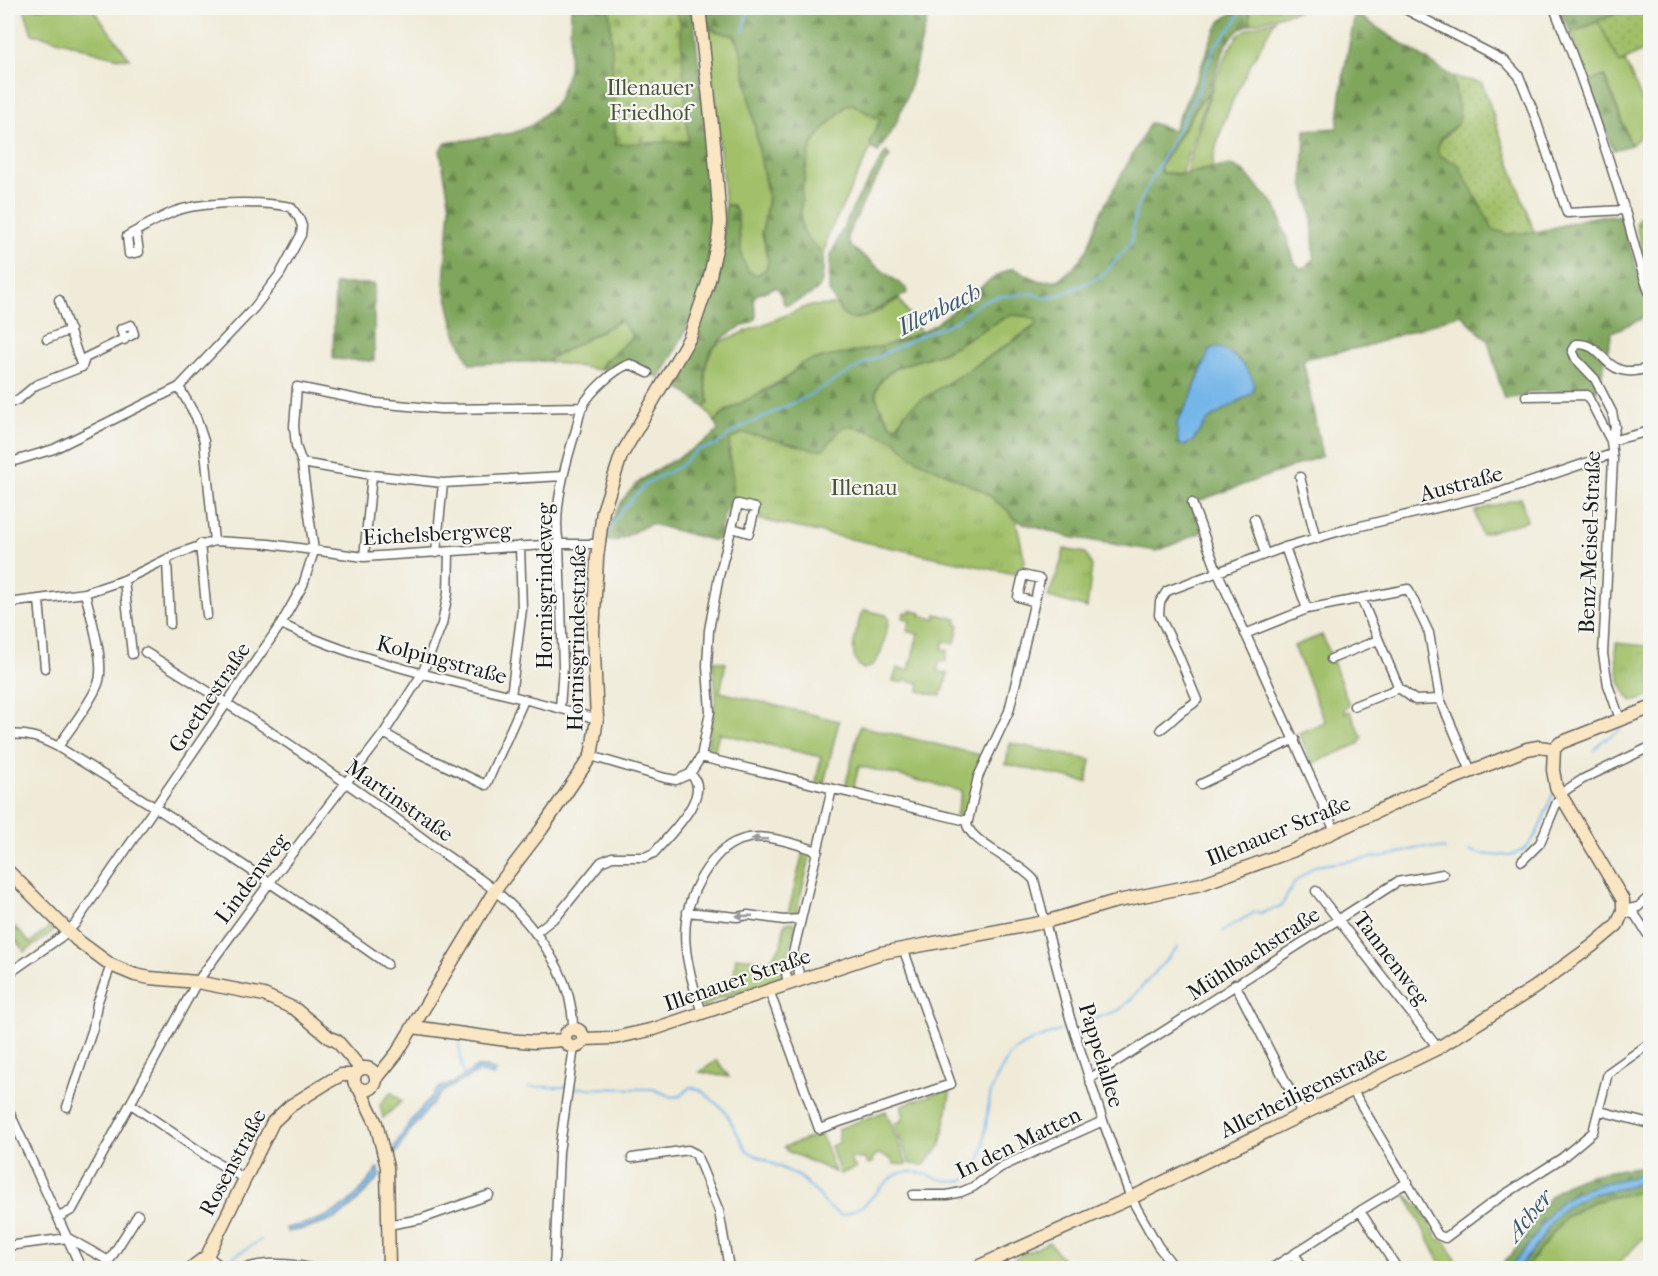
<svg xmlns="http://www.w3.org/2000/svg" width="1658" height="1276" font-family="'IM FELL French Canon',serif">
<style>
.grass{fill:#a1c069;stroke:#5e6e42;stroke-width:1.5}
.forest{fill:url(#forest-firs);stroke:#4e613c;stroke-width:1.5;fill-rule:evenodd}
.cemetery{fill:url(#cemetery-stones);stroke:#5e6e42;stroke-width:1.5}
.park{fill:url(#park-tufts);stroke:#5e6e42;stroke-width:1.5}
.garden{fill:url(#garden-dots);stroke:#5e6e42;stroke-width:1.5}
.water{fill:#74b6e9;stroke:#486982;stroke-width:1.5}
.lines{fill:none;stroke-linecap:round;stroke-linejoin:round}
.stream{stroke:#74b6e9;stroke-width:2}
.street-casing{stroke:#66645e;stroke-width:11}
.secondary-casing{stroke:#66645e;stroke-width:15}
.street{stroke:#fff;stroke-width:8}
.secondary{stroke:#fbe6c4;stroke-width:12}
.oneway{fill:#999}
.labels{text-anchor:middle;stroke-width:4.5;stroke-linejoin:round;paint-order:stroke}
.park-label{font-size:22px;fill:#4b5537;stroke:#f6f6f2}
.street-label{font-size:22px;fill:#1c1c1c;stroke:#f6f6f2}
.water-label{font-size:24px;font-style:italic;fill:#3f5a6e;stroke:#f6f6f2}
</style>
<defs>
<pattern id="forest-firs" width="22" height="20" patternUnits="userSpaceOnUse" patternTransform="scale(1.5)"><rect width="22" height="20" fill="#80a65d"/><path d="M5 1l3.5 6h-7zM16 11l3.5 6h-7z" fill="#68864c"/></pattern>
<pattern id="cemetery-stones" width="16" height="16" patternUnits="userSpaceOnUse" patternTransform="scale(1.5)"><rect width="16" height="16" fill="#a1c069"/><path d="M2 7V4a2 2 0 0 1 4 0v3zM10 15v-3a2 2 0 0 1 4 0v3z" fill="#8aa45a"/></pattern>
<pattern id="park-tufts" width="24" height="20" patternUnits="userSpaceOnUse" patternTransform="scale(1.5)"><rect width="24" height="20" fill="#a1c069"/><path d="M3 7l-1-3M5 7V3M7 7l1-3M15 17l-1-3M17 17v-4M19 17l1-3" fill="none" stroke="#8aa45a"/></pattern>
<pattern id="garden-dots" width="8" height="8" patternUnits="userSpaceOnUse" patternTransform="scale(1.5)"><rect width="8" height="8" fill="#a1c069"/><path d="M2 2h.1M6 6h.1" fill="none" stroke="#8aa45a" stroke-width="1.8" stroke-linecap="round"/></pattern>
</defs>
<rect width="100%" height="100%" fill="#f6f6f2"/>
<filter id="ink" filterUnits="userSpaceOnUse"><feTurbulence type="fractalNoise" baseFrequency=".0167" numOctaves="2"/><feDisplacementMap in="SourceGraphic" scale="12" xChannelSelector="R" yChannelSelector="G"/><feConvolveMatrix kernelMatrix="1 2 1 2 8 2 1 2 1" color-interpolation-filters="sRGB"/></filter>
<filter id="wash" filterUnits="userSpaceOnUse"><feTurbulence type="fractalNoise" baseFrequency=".008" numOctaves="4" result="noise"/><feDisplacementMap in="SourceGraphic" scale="24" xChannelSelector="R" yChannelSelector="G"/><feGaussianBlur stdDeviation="1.35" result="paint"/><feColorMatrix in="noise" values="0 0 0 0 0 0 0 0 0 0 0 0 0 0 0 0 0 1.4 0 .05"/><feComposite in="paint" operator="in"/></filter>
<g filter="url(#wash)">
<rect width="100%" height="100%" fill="#f0ebd8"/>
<!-- grass -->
<path class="grass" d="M24 8H92L130 59C95 56 65 39 32 34Z
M1249 8H1307L1251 24Z
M1275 20C1249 68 1220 114 1212 168L1185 174C1194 145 1221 49 1241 33 1251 26 1264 24 1275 20Z
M1598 21 1620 63 1625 61 1650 118V126C1641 130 1640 140 1631 145L1605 76 1588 82 1571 33Z
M708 25 712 30 734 36 740 47 768 198 762 233 768 259 767 267 762 273 755 275 748 272 742 258 737 213 732 205H725Z
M1209 93 1181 174 1162 173 1160 167 1199 104Z
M852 103 880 119C879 130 870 137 871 148L828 235 824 254C815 247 807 240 803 230 797 215 806 156 814 142 822 129 836 117 846 106Z
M899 299 921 332 880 348 800 364 788 377 724 412 715 422 704 407 709 402C704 381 701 356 720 342L808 306 837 305C853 333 878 310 899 299Z
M1011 315 1026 316 1036 320 1037 324 905 413 898 425 893 426 890 424C885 413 871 398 878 386 890 362 925 361 946 351 968 340 988 325 1011 315Z
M621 320 633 336 604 362 600 370 546 361Z
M1521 498 1527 521 1481 534 1475 511Z
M864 610 886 615 889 619C885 635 883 667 863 669 845 658 857 631 861 614Z
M910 610 921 613 920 616 935 619 936 614 957 619 956 624 959 625 955 643 944 641 942 649 948 650 945 662 940 661 937 671 948 674 944 690H942L941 696 919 691 920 683 905 680 903 683 893 681 897 668 909 670 918 634 907 631 910 620 903 618 904 612 909 613Z
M1322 635 1331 656 1329 663 1333 661 1349 705 1344 709 1345 713 1350 711 1362 737 1359 744 1312 764 1299 733 1325 722 1294 646Z
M713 660 726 663 720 692 839 721 824 783 816 782 821 757 719 733 713 757 706 755 716 696Z
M860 726 985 756 966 813 962 816 956 815 962 791 859 766 853 790 845 788Z
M1010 743 1091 760 1087 782 1006 764Z
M804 848 811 853 796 914H788Z
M8 920 30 943 51 926 55 930 25 952 8 931Z
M794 922 796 927 780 978 769 984 742 994 740 990 730 996 718 998 703 1009 698 995 701 991 732 992 736 957 770 960 781 946 785 923Z
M717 1060 729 1077 700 1072Z
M948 1089 950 1094 941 1145 924 1165 910 1164 894 1124 903 1120 902 1105Z
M391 1092 402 1101 383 1118 380 1105Z
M886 1111 907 1165 894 1164 890 1158 878 1154 873 1158 872 1163 867 1164 865 1159 851 1158V1162L856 1168 840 1174 831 1146 839 1143 838 1129Z
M821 1134 835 1172 787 1151 784 1147Z
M1650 1189V1232L1644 1237 1614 1268H1525L1567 1216 1592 1202Z
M1406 1195 1420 1208 1438 1239 1446 1242 1460 1268H1443Z
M1049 1242 1070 1268H1009L1005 1263Z"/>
<!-- forest -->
<path class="forest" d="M571 8H610L616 144 680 22 674 8H693C696 38 699 69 703 99 710 154 720 213 708 269 700 308 680 343 660 378L628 362 600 370 604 362 633 337 621 320 546 361 470 364 455 332 444 283 450 206 440 150 446 143 513 133 532 125 557 102 569 70Z
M706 8H930L909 90 895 126 878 152 871 148 870 141 880 120 852 104 846 106C836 117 822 129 814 142 806 156 797 214 803 230 807 240 815 247 824 254 822 293 824 289 788 305L784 304 779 290 775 287 756 295 753 299C754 304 757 313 756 317 755 322 749 323 745 325 707 342 699 363 709 402L704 407 671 381C691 343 713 304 720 261 723 243 723 224 725 205H732L737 213 742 258 748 271 755 275 761 273 767 267 768 260 762 233 768 198 740 47 734 36C711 30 708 32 706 8Z
M1237 8H1249L1251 24 1241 28 1231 38 1224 49 1209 93 1198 104 1160 167 1162 173 1185 174 1230 165 1244 172 1276 206 1295 263 1301 269 1307 266 1314 257 1312 214 1303 184 1305 130 1337 128 1344 72 1355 13 1453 77 1460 117 1459 122 1441 138 1439 155 1458 164 1493 229C1506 230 1522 234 1535 232 1564 227 1589 213 1619 216L1622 219 1650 315 1612 332 1598 390 1527 392 1526 396 1504 399 1488 341 1461 314 1367 346 1303 359 1322 456 1193 503 1202 532 1157 551 1069 537 1026 524 1016 520 1007 510 983 491 919 461 905 451 895 440 843 427 824 449 816 450 755 435 741 434 728 451 735 486 733 498 726 510 718 539 715 541 651 524C634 528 625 543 606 541 618 490 641 478 684 454 696 447 709 441 718 431L715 422C735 400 766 395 788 377 796 370 799 363 809 361 849 351 886 350 924 331 956 314 979 281 1013 268L1040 281 1058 280 1072 269 1087 250 1100 214 1150 123 1173 130 1199 73 1212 37 1221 21 1235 11ZM1011 315 1026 316 1036 320 1037 324 1024 335 916 403 905 413 898 425 893 426 890 424C885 413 871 398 878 386 890 362 925 361 946 351 968 340 988 325 1011 315ZM1237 359 1244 368 1251 393 1208 420 1200 429 1177 423 1191 397 1203 363Z
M1559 8H1571L1577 11 1583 8H1631L1571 33Z
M1604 76 1631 145 1613 150 1588 82Z
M886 152 890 156 868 193 849 232 848 239 850 246 907 289V293L864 317 850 319 843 315 829 291 830 258 840 234 858 198Z
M335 284H374V361L333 359Z
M1650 1165V1173L1602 1184 1547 1217 1531 1243 1508 1268H1498C1522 1248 1529 1224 1547 1201 1570 1171 1617 1171 1650 1165Z
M1650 1181V1189L1592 1202 1567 1216 1525 1268H1517L1536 1247 1553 1220 1565 1207 1589 1195Z"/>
<!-- cemetery -->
<path class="cemetery" d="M610 8H674L680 22 688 141 616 144Z
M1650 209V286L1636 224 1638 218Z"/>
<!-- park -->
<path class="park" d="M852 426 895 440 905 451 919 461 983 491 1007 510 1016 520 1025 561 1014 574 757 519 760 504 733 498C736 478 727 460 730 440L741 434 755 435 816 450 824 449 843 427Z
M1064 549 1085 553 1092 566 1087 608 1048 597C1053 581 1062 566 1064 549Z
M1648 639H1650V697L1632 702C1617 687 1616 663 1616 643L1647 646Z"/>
<!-- garden -->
<path class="garden" d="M1631 8H1650V47L1620 63 1598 21Z
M1453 77 1482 83 1534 232 1506 234 1493 229 1458 164 1439 155C1433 136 1458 132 1460 117Z"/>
<!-- water -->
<path class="water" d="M1216 347C1233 351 1260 376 1252 393L1208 420 1192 442 1183 446 1178 443 1177 423 1191 397 1209 351Z
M477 1067H485L496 1071 494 1076 478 1072 442 1092 409 1132 393 1158 391 1152 410 1122 439 1088 453 1083Z
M379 1168 380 1176C345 1215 340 1223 287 1232L286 1228C335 1219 349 1206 379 1168Z
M1650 1173V1181L1589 1195 1565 1207 1553 1220 1536 1247 1517 1268H1508C1516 1259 1525 1251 1532 1240 1541 1227 1549 1210 1563 1200 1588 1183 1622 1180 1650 1173Z"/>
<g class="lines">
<!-- stream -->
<path class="stream" d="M743 31 749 8
M609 530 622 510 647 483 680 466 697 450 717 445 732 432 810 395 863 364 922 335 954 322 983 301 1001 296 1033 294 1041 297H1055L1102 276 1131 243 1136 209 1198 91 1214 47 1235 23 1242 8
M1594 750 1602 741 1621 730
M1469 851C1531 866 1533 844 1553 793
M1223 931 1255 912 1262 913 1281 906 1295 882 1315 866 1392 855 1422 847 1445 849
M1089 1021 1119 1010 1130 1000 1178 947
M459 1043 463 1076
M529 1087H566
M572 1088 653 1089 672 1097 681 1096 690 1087 701 1090 725 1111 747 1151 800 1177 819 1195 826 1205 842 1216C849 1212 860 1209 866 1203 877 1193 886 1179 900 1173 924 1165 949 1193 971 1176 986 1165 985 1119 989 1101 991 1090 997 1077 1003 1067 1006 1062 1008 1056 1013 1052 1028 1040 1049 1035 1067 1028
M223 1263 261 1240"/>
</g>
</g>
<g filter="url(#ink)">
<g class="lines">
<defs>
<path id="street" d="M1403 8 1505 61 1519 76 1532 108 1567 213 1625 210
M1554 8C1581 74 1604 143 1625 211 1633 238 1639 267 1650 294
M59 300 82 367
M47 339 70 330
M179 387 196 417 204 441 214 541
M1526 396 1587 395 1611 441 1613 460 1603 654 1608 685 1620 719
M8 404 19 399 36 385 82 367 85 358 134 334 131 325 121 329 124 340
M1611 441 1615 427 1612 412 1595 379 1576 359 1572 350 1576 344C1600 343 1601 364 1621 370 1631 373 1641 370 1650 368
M1611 441 1650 431
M8 463 54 449 179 387 254 308 280 274 301 235 302 226 299 218 291 207C262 201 201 201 173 212 157 219 142 228 127 236L129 254 139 252 136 232
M302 463 372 475 443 483 563 476
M1300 477 1316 539
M1192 503 1217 571 1335 831
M1254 519 1265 554
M200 544 207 615
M1285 547 1307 609
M436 553 443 483
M364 557 372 475
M167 560 170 624
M124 580 132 654
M1361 598 1399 688
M39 600 45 668
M1035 602 1018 597 1023 575 1040 579 1009 711 978 777 967 825C973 844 1018 861 1034 880L1070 1018 1103 1121 1131 1198 1158 1246 1175 1268
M8 603 85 593 124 580 177 554 214 541 269 544 364 557 559 544H598
M281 624C381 672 492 687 597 719
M1245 634 1307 609 1408 589 1429 633 1440 699 1415 700 1399 688 1354 706
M145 652C240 711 335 772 425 840 455 863 489 882 515 909 546 942 574 983 573 1030
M1331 659 1378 640
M511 696 522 609 520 546
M1440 699 1471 771
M560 708 563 667 559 544C552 512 566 461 576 430 578 423 579 414 582 407 590 392 614 369 630 364L648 373
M1161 729C1170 723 1173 718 1181 712 1187 707 1192 706 1197 700L1178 654 1159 615 1160 602 1167 591 1285 547 1344 530 1495 494 1612 454
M384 733 416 752 486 785 524 700
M8 735C27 733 41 738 58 747 170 815 280 888 387 964
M58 747C71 727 89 706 98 684 106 663 90 614 85 593
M591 756 665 778 676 780 690 774 701 757 710 712 707 666 709 630 719 576 738 504 755 508 749 533 732 528
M701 757 967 821
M1201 784 1295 739
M1560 794 1583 779 1650 747
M1522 861 1540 843 1557 802 1563 799
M1316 891 1438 1048
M1624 910 1638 907 1650 896
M1623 911 1635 915 1650 938
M687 912 737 917 748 915 784 920 801 919
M535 933 558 915 601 862 612 857H645L654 853C667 837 715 793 690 774
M793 953 801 980
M8 974 61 937 75 924 281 624 303 585 314 551 302 463 296 446 294 426 297 387 376 403 441 409 583 407
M788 984 786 973 793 953 832 789
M1235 984 1303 1115
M769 990 819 1129 951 1084 903 948
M702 1013C686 963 673 921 704 873 713 859 724 845 741 840 764 832 795 844 818 851
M1089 1079 1397 882 1443 874
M1353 1091 1438 1235 1445 1238 1493 1202 1562 1158 1593 1132 1608 1073 1650 1043
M131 1104 208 1157 245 1179
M67 1107 93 1028 97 1004 111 965
M8 1109 81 1268
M1600 1111 1650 1124
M632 1158 688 1150 696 1154 719 1211 729 1268
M913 1195H947L961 1192 973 1187 1001 1167 1103 1121
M1360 1211 1397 1268
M59 1217 72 1210 197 982 270 882 384 733 422 674 442 624 448 593 449 553
M388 1225 421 1219 489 1195
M8 1246 68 1238 109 1261 138 1215
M1294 1254 1304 1268
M207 1256 224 1268
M246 1268C264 1262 292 1263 310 1268
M554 1268 559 1152 574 1047
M1272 1268 1360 1211 1408 1182"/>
<path id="secondary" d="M8 871 77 940 111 965 135 975 150 978 197 982 264 995 295 1009 330 1038 337 1041 361 1069
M413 1027 507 1040 534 1042 565 1040
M565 1038a9 9 0 1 1 18 0a9 9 0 1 1-18 0Z
M583 1039 614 1038 654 1029 881 953 1045 922 1113 902 1201 884 1292 851 1417 793 1527 749 1538 747 1554 749
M354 1079a11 11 0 1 1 22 0a11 11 0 1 1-22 0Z
M376 1079 397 1053 495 890 541 830 591 756 597 719 593 633 597 558 603 511 621 456 690 337 709 280 718 240 720 222 714 144 699 8
M360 1090 376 1123 387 1167 389 1268
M191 1268 207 1256 273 1122 290 1106 330 1081 341 1075H355
M975 1268 1131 1198 1438 1048 1534 988 1592 946 1617 925 1623 911V900L1556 787 1553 770 1554 749 1560 743 1650 708"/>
</defs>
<!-- street casing -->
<use href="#street" class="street-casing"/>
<!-- secondary casing -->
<use href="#secondary" class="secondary-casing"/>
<!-- street -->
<use href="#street" class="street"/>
<!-- secondary -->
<use href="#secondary" class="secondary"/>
</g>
<!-- one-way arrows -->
<defs><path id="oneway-solid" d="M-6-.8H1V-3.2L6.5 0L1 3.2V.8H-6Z" transform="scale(1.5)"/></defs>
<g class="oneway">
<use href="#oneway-solid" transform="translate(760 839) rotate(-178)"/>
<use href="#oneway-solid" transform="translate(744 916) rotate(178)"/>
</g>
</g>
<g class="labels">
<!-- park labels -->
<g class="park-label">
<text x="650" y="95">Illenauer<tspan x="650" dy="25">Friedhof</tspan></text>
<text x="864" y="495">Illenau</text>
</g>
<!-- street labels -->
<g class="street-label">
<text transform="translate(1461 483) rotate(-15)" y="8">Austraße</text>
<text transform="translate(437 533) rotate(-3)" y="8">Eichelsbergweg</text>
<text transform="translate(1589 542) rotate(-88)" y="8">Benz-Meisel-Straße</text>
<text transform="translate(544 586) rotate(-90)" y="8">Hornisgrindeweg</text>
<text transform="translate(576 638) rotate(-89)" y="8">Hornisgrindestraße</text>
<text transform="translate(442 659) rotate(15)" y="8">Kolpingstraße</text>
<text transform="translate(209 697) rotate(-56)" y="8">Goethestraße</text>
<text transform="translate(400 800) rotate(35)" y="8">Martinstraße</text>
<text transform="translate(1278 830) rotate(-22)" y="8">Illenauer Straße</text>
<text transform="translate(251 878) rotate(-53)" y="8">Lindenweg</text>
<text transform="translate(1253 953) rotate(-33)" y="8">Mühlbachstraße</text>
<text transform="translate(1392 958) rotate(53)" y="8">Tannenweg</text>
<text transform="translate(737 979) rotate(-19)" y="8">Illenauer Straße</text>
<text transform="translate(1102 1055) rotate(73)" y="8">Pappelallee</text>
<text transform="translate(1303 1091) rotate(-26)" y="8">Allerheiligenstraße</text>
<text transform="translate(1018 1142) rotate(-26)" y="8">In den Matten</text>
<text transform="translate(232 1162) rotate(-62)" y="8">Rosenstraße</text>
</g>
<!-- water labels -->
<g class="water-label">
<text transform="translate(939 309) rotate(-26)" y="8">Illenbach</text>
<text transform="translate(1529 1215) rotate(-50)" y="8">Acher</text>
</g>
</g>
<!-- margin -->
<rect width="1658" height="1276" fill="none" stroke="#f6f6f2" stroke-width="30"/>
</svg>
